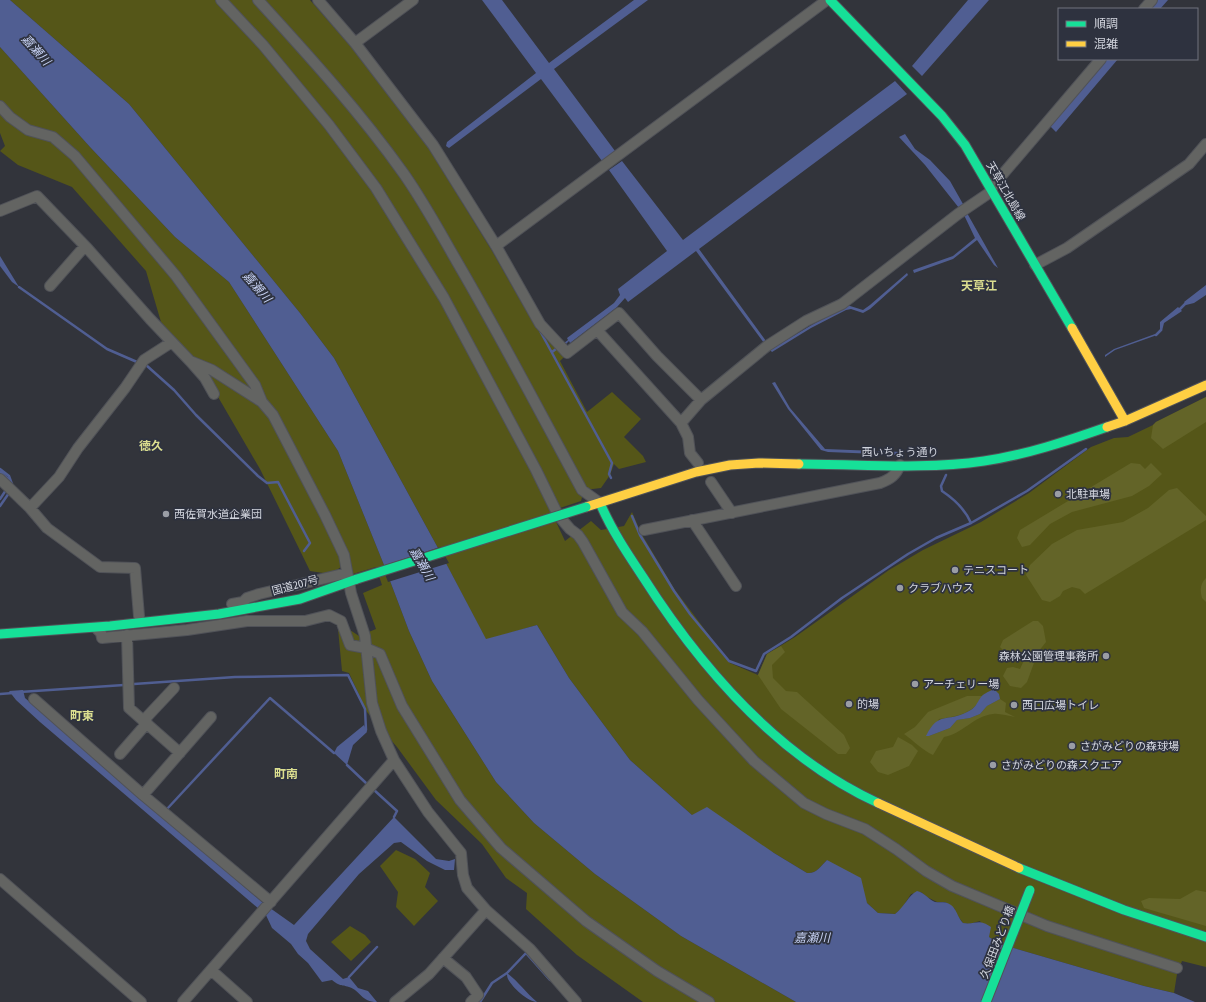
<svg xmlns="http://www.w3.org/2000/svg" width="1206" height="1002" font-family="'Fira Sans Condensed','Noto Sans JP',sans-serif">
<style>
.green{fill:#555618}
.forest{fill:#636428}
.water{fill:#505e92}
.pier{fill:#32343b}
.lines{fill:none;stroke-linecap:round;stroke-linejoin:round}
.stream{stroke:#505e92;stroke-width:2.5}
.street-casing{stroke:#505258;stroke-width:12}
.fast-casing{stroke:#505258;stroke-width:11}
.slow-casing{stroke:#505258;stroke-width:11}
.street{stroke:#636462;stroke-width:10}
.fast{stroke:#16e098;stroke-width:9}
.slow{stroke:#ffcf43;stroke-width:9}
.fast-bridge-casing{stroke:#505258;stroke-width:11;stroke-linecap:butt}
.fast-bridge{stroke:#16e098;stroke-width:9}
.poi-dot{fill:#9a9da5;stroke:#2e323f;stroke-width:1.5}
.labels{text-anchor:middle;stroke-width:3.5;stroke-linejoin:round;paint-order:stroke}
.street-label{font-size:11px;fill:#d2d5de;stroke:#2e323f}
.poi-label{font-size:11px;fill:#d2d5de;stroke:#2e323f;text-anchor:start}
.water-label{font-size:12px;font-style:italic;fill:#c7d2f4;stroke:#2e323f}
.neighbourhood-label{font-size:12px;font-weight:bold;fill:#dbde8f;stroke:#2e323f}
</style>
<rect width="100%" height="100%" fill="#32343b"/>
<!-- green -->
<path class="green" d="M10 0H310L351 47 429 149 492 251 536 328 564 357 560 361 587 412 612 392 641 419 624 437 643 456 646 462 619 469 614 464 610 475 601 488 584 490 581 501 551 511 565 541 591 521 601 530 624 526 632 512 641 533 675 590 730 663 758 675 767 654 795 637 889 570 923 550 981 522 1029 493 1091 447 1114 438 1128 437 1153 425 1156 422 1206 397V967L1182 961 1177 974 1174 993 1144 986 1000 944 989 937 980 921 969 924 963 923 955 912V909L945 902H937L927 897 921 892 911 894 902 908 895 914 878 913 867 903 827 860C820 867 816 874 807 873L774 853 692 815 630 760 569 678 537 625 486 640 438 548 334 358 300 313 129 104Z
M0 47 90 147 175 237 229 282 338 451 384 565 409 631 432 681 496 782 534 823 595 874 681 936 796 1002H643L577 955 526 909 527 893 506 878 482 844 436 800 397 747 367 712 349 673 342 671 338 629 347 628 359 636 376 629 363 593 382 585 376 567 353 574 346 564 330 574 310 571 260 469 214 390 161 322 146 271 72 187 18 165 0 151 5 146 0 133Z
M396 850 415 859 430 873 425 887 438 901 414 926 396 907 398 892 380 866Z
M350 926 365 935 371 942 351 961 331 942Z"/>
<!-- forest -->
<path class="forest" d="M1206 397V422L1163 449 1151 438 1153 425 1156 422Z
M1131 463 1140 464 1145 469 1151 463 1162 474 1149 486 1132 496 1072 512 1050 524 1030 545 1022 547 1017 538 1020 530Z
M1177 488 1206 516V520L1085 594 1080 589 1072 587 1063 591 1060 596 1050 602 1042 600 1026 575 1030 565 1052 544 1077 530 1123 522 1148 508 1169 490Z
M1206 578V602L1202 598C1200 590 1200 584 1206 578Z
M1033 621H1038L1043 626 1046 642 1038 652 1027 682 1021 688 1010 686 1003 676 1007 668 1013 667 1020 669 1026 656 1016 652H1005L1000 647 1003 640Z
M781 646 785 652 772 665 773 678 786 691 797 692 844 735 850 748 846 754H838L781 709 758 675 767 654Z
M967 696H982C974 714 957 716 939 719L929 736 950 728 957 720 970 718 980 714 987 706 1000 699 1006 703 1005 712 1015 717C1008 716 999 713 993 714 974 716 962 734 944 737L933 755C922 750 914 741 904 734L915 727 928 712Z
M898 737 912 745 918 751 909 766 888 775 878 772 870 762 876 751 893 747Z
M1196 890 1206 892V926L1144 908 1141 901 1149 898 1180 899Z"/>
<!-- water -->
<path class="water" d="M0 0H10L129 104 300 313 334 358 438 548 486 639 537 625 569 678 630 760 692 815 707 807 774 853 807 873C816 874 820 867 827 860L861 878 867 903 878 913 895 914C905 906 908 896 917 891 924 892 928 899 935 902 940 903 946 901 951 905 956 908 958 918 963 923 976 925 978 918 991 927L989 937 1000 944 1144 986 1174 993 1195 1002H796L681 936 595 874 534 823 496 782 432 681 409 631 384 565 338 451 229 282 175 237 90 147 0 47Z
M482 0H502L549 63 634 0H648L554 69 615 151 602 161 541 79 449 148 446 146 447 142 536 73Z
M968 0H989L922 76 912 66Z
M1157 0H1168L1160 9H1149Z
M1107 59H1118L1056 132 1050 126Z
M895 81 907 94 699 249 766 341 764 343 696 251 628 302 625 298 617 307 570 343 569 341 565 345 564 343 568 340 567 338 614 303 620 295 618 289 667 251 609 170 622 161 683 240Z
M905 134 915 149 930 160 950 181 963 204 959 208 925 165 899 137Z
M967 213 998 268 994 265 977 240 953 259 914 273 913 270 953 256 975 238 964 215Z
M0 256 19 287 12 282 0 266Z
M907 273 908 275 870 309 863 313 851 309 846 310 811 328 772 352 770 350 810 326 846 306H850L863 310 870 305Z
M1206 285V295L1194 303 1186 305 1184 302Z
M1178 307 1182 311 1164 323 1162 331 1160 329V322Z
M1155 334 1157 335 1115 350 1105 357V355L1114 349Z
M775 382 790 408 825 449 902 452V455L828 452 821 450 788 409 772 383Z
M23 690 25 698 263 903 259 909 40 722 16 700 9 691Z
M992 690H995L999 694 1000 699 987 706 980 714 970 718 957 720 950 728 929 736H926C939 710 947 723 967 712 976 708 976 704 981 697 983 694 988 692 992 690Z
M364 725 367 732 353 745 347 765 334 753 337 747Z
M394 817 436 859 449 861 455 859 454 870H445L427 861 401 842 394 843 359 874 308 934 306 941 310 949 343 979 349 977 358 988 368 991 377 1002C361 1002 361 991 349 987 340 984 341 987 332 980L322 982 308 963 298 954 291 944 272 928 265 913 270 908 294 925Z
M507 973C518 981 526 993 537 1002 528 1002 512 987 508 979 507 977 507 975 507 973Z"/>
<!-- pier -->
<path class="pier" d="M440 547 449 563 388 582 382 566Z"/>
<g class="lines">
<!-- stream -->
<path class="stream" d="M19 287 107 349 137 362
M1180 309 1185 304
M539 329 612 463 609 474 611 478
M1156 335 1161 330
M552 352 556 349
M146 365 174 390 196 415 258 476 267 483 278 482 310 543 304 551
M0 469 9 476 13 487
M0 472 7 478 9 482
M946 475 941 486 942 491C954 499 965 509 971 523
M0 499 6 490
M0 506 9 493
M632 516 640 535 674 591 690 614 729 661 756 671 764 654 791 637 842 598 908 554 936 538 971 523 1027 491 1086 449
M134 684 235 677 348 675 365 709 366 730
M20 692 124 685
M0 694 13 693
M347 765 366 783
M374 790 397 811 394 817
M167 809 270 698 334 753
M349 977 377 947
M480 1002 492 983 507 973 526 953 550 980"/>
<defs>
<path id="street" d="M221 0 263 45 329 125 376 188 444 298 536 470 558 515 570 529 578 535 583 542 622 612 642 631 698 700 754 761 804 803 826 814 865 829 896 849 926 871 952 886 1047 926 1177 968
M258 0C309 56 360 112 404 174 425 204 442 236 460 267 503 341 542 416 582 490L600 503
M318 0 355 43 433 145 496 246 540 324 567 353 619 313 657 356 701 400
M1144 9 1152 0
M355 43 413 0
M0 106 10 117 28 130 53 137 75 156 176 276 255 385 262 402
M991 188 1101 59
M0 211 37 196 88 249 150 319 190 361 205 378 214 394
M496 246 827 0
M1035 265 1067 248 1189 164 1206 144
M50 286 85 246
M597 330 681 423
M190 361 212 370 262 402 273 415 325 515 344 555 351 593 365 636 372 703 381 731 394 760 428 812 461 853 463 875 467 888 486 910 530 949 576 1002
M698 463 690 453 688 437 681 423 701 400 767 346 806 321 842 304 958 214 992 191
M0 479 30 508 59 477 78 448 125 388 144 360 172 342
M711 482 732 513
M30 508 47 528 100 567 135 568 139 616
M692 520 736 586
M644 530 880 483C891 479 896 475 900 465
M232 604 243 602 247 598 259 594 347 573
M96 628 101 633 102 638 187 630 247 621H305L329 615 341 621 350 645 366 648 380 654 402 706 460 800 501 848 586 921 657 971 709 1002
M127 635 129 708 180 753
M34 699 143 795 271 902
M143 721 174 688
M120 754 147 723
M143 795 211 717
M0 879 141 1002
M443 958 466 977 478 995 471 1002
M211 970 247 1002
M183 1002 394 760
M395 1002 429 974 486 910"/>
<path id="fast" d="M830 0 942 116 965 145 1072 328
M799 464C860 464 923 470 984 461 1026 455 1067 441 1107 427
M600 503C611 529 627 553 643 577 701 668 778 757 878 803
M0 634 110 626 219 614 300 599 357 579
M1019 868 1124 910 1206 937"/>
<path id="slow" d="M1072 328 1125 421
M1107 427 1125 421 1206 385
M586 507 696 472 730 465 759 463 799 464
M878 803 1019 868"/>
</defs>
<!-- street casing -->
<use href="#street" class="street-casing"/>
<!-- fast casing -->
<use href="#fast" class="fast-casing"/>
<!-- slow casing -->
<use href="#slow" class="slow-casing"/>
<!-- street -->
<use href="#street" class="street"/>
<!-- fast -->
<use href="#fast" class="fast"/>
<!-- slow -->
<use href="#slow" class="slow"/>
<defs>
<path id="fast-bridge" d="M357 579 586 507
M986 1002 1030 890"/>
</defs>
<!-- fast-bridge casing -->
<use href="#fast-bridge" class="fast-bridge-casing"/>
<!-- fast-bridge -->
<use href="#fast-bridge" class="fast-bridge"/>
</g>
<!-- markers -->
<g class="poi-dot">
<circle cx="1058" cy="494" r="4"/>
<circle cx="166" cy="514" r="4"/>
<circle cx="955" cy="570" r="4"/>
<circle cx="900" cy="588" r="4"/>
<circle cx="1106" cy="656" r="4"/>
<circle cx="915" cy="684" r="4"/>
<circle cx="849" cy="704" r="4"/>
<circle cx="1014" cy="705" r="4"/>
<circle cx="1072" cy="746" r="4"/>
<circle cx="993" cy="765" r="4"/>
</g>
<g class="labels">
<!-- street labels -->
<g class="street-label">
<text transform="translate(1006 191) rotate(60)" y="4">天草江北島線</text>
<text x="900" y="456">西いちょう通り</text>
<text transform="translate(295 585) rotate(-15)" y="4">国道207号</text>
<text transform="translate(997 942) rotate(-69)" y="4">久保田みどり橋</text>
</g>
<!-- poi labels -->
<g class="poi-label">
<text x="1066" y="498">北駐車場</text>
<text x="174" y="518">西佐賀水道企業団</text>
<text x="963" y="574">テニスコート</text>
<text x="908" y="592">クラブハウス</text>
<text x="1098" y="660" text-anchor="end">森林公園管理事務所</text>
<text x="923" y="688">アーチェリー場</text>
<text x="857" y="708">的場</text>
<text x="1022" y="709">西口広場トイレ</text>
<text x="1080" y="750">さがみどりの森球場</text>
<text x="1001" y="769">さがみどりの森スクエア</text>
</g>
<!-- water labels -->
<g class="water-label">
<text transform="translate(36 50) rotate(48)" y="4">嘉瀬川</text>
<text transform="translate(257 287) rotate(49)" y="4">嘉瀬川</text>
<text transform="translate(422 564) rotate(60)" y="4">嘉瀬川</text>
<text x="812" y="942">嘉瀬川</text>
</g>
<!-- neighbourhood labels -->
<g class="neighbourhood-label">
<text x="979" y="290">天草江</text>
<text x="151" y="450">徳久</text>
<text x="82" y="720">町東</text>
<text x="286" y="778">町南</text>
</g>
</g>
<!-- legend -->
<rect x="1058" y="8" width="140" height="52" fill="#2e323f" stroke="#70737f"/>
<rect x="1066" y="21" width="20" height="6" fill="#16e098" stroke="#70737f"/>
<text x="1094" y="28" font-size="12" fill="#d2d5de">順調</text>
<rect x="1066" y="41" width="20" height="6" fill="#ffcf43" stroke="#70737f"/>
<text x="1094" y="48" font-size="12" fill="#d2d5de">混雑</text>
</svg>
